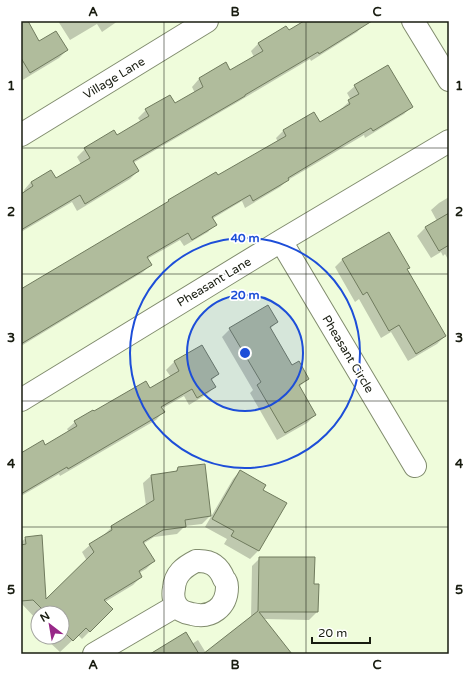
<svg xmlns="http://www.w3.org/2000/svg" width="470" height="675" font-family="'Varela Round',sans-serif">
<style>
.shadow{fill:#0003}
.building{fill:#b0bc9c;stroke:#707b5e}
.lines{fill:none;stroke-linecap:round;stroke-linejoin:round}
.minor-casing{stroke:#818c6e;stroke-width:24}
.minor{stroke:#fff;stroke-width:22}
.grid{fill:none;stroke:#181c10;stroke-width:1;stroke-opacity:0.55}
.ring{fill:none;stroke:#1d4ed8;stroke-width:2}
.labels{text-anchor:middle;stroke-width:3.5;stroke-linejoin:round;paint-order:stroke}
.street-label{font-size:12px;fill:#181c10;stroke:#fff}
.centre{fill:#1d4ed8;stroke:#fff;stroke-width:2}
.ring-label{font-size:12px;text-anchor:middle;font-weight:bold;fill:#1d4ed8;stroke:#fff;stroke-width:3.5;stroke-linejoin:round;paint-order:stroke}
.neatline{fill:none;stroke:#181c10;stroke-width:1.5}
.grid-label{font-size:13px;text-anchor:middle;font-weight:bold;fill:#181c10}
</style>
<rect width="100%" height="100%" fill="#effcdb"/>
<!-- shadow -->
<path class="shadow" d="M27 21 39 42 67 50 59 58 21 81V24Z
M58 21H118L102 32 97 24 70 40Z
M306 21H363L365 24 357 32 311 61 310 59 236 103 133 163 138 171 130 179 77 211 72 202 21 232V195L25 192 24 190 31 182 56 180 81 164 77 157 85 149 114 132 117 137 141 122 138 118 146 110 175 104 195 93 192 87 199 79 226 64 230 71 254 57 251 51 258 44 286 28 288 32Z
M355 86 411 107 404 114 365 138 364 135 288 180 280 187 245 208 242 201 212 219 215 224 208 232 184 246 180 240 147 259 151 265 143 272 21 346V291L164 206 169 201 218 177 278 142 276 138 283 131 314 113 320 124 342 110 341 109 351 100 347 93Z
M449 197V261L445 254 443 256 441 252 431 258 417 236 425 228 437 221 431 210 439 203Z
M342 260 406 270 445 336 437 344 408 361 391 332 381 338 359 299 355 302 335 267Z
M277 322 270 329 292 366 308 379 299 387 315 415 307 423 277 440 250 393 253 390 222 337 230 329Z
M202 346 218 374 211 381 215 387 207 394 189 405 184 396 161 409 163 412 156 420 60 476 59 474 21 496V454L45 446 69 432 67 429 75 422 150 389 171 377 166 370 174 362Z
M178 468 210 516 202 524 185 526 177 534 154 537 143 544 154 561 146 569 139 573 141 577 133 585 105 602 112 609 82 639 78 635 60 652 46 639 48 637H62V613H38V621L21 603V542L26 538 46 602 87 561 82 552 90 545 104 536V535L112 527 146 506 143 483 151 476 174 473Z
M240 471 262 490 285 503 258 551 250 559 224 544 227 539 205 527 233 479Z
M260 558 313 585 317 612 309 620 264 619 291 654H152L192 644 198 640 206 653 251 618 252 566Z"/>
<!-- building -->
<path class="building" d="M21 21H28L39 41 56 31 68 50 30 73 21 58Z
M304 21H372L319 54 318 52 245 95V96L133 161 139 171 85 204 80 195 21 230V194L33 186 31 182 51 170 56 178 90 158 84 148 114 130 117 135 149 116 145 109 170 95 175 103 203 87 199 78 226 62 230 70 263 51 258 43 286 26 289 30Z
M388 65 413 107 373 131 371 128 288 178 289 180 253 201 250 195 212 217 217 225 192 240 188 233 147 257 152 265 21 344V289L169 201 168 200 216 172 218 175 286 136 283 130 314 112 320 122 350 104 348 100 359 94 354 85Z
M449 213V245L439 251 425 227Z
M389 232 410 268 407 269 446 336 416 354 399 325 389 331 367 292 363 295 342 259Z
M268 305 278 322 270 327 292 365 299 361 309 379 299 385 316 415 285 433 257 385 261 382 229 328Z
M202 345 219 374 211 379 216 387 197 398 192 389 161 407 165 412 68 469 67 467 21 494V453L43 440 45 445 77 426 74 421 93 410 94 411 146 381 150 388 179 371 174 361Z
M205 464 211 516 185 520 186 527 163 530 143 542 155 561 139 571 142 577 104 600 113 609 90 632 86 628 73 641 62 630V613H46L33 600 21 601V545L26 544 25 537 42 535 46 599 94 552 89 544 112 530 111 526 154 500 151 475 177 471 178 467Z
M240 470 266 485 263 490 287 503 259 551 231 536 234 531 212 519Z
M259 557H315L314 584H319L318 612H259L292 654H203L258 611Z
M186 632 199 654H150Z"/>
<g class="lines">
<defs>
<path id="minor" d="M413 21 449 80
M21 135 207 21
M281 241 415 466
M21 400 281 241 449 141
M196 561C210 560 219 566 224 579 226 581 227 584 227 587 227 607 211 619 192 614 186 613 180 611 177 606 173 601 173 593 174 588 175 574 184 567 196 561Z
M94 654 176 606"/>
</defs>
<!-- minor casing -->
<use href="#minor" class="minor-casing"/>
<!-- minor -->
<use href="#minor" class="minor"/>
</g>
<!-- grid -->
<path class="grid" d="M164 21V654M306 21V654M21 148H449M21 274H449M21 401H449M21 527H449"/>
<!-- distance rings -->
<circle cx="245" cy="353" r="58" fill="#1d4ed8" fill-opacity=".12"/>
<g class="ring">
<circle cx="245" cy="353" r="58"/>
<circle cx="245" cy="353" r="115"/>
</g>
<g class="labels">
<!-- street labels -->
<g class="street-label">
<text transform="translate(114 78) rotate(-31)" y="4">Village Lane</text>
<text transform="translate(214 282) rotate(-31)" y="4">Pheasant Lane</text>
<text transform="translate(348 354) rotate(59)" y="4">Pheasant Circle</text>
</g>
</g>
<circle cx="245" cy="353" r="6" class="centre"/>
<g class="ring-label">
<text x="245" y="242">40 m</text>
<text x="245" y="299">20 m</text>
</g>
<!-- border -->
<rect width="470" height="675" fill="none" stroke="#ffffff" stroke-width="44"/>
<!-- north arrow -->
<g transform="translate(50 625) rotate(329)"><circle r="19" fill="#ffffff" stroke="#a3a49f"/>
<path d="M0-3L7 15L0 10L-7 15Z" fill="#982888"/>
<text y="-6" font-size="11" font-weight="bold" text-anchor="middle" fill="#181c10">N</text>
</g>
<!-- scale -->
<path d="M312 637v6h58v-6" fill="none" stroke="#181c10" stroke-width="2"/>
<text x="318" y="637" font-size="12" fill="#181c10" stroke="#ffffff" stroke-width="3" paint-order="stroke">20 m</text>
<rect x="22" y="22" width="426" height="631" class="neatline"/>
<g class="grid-label">
<text x="93" y="16">A</text>
<text x="235" y="16">B</text>
<text x="377" y="16">C</text>
<text x="11" y="90">1</text>
<text x="459" y="90">1</text>
<text x="11" y="216">2</text>
<text x="459" y="216">2</text>
<text x="11" y="342">3</text>
<text x="459" y="342">3</text>
<text x="11" y="468">4</text>
<text x="459" y="468">4</text>
<text x="11" y="594">5</text>
<text x="459" y="594">5</text>
<text x="93" y="669">A</text>
<text x="235" y="669">B</text>
<text x="377" y="669">C</text>
</g>
</svg>
